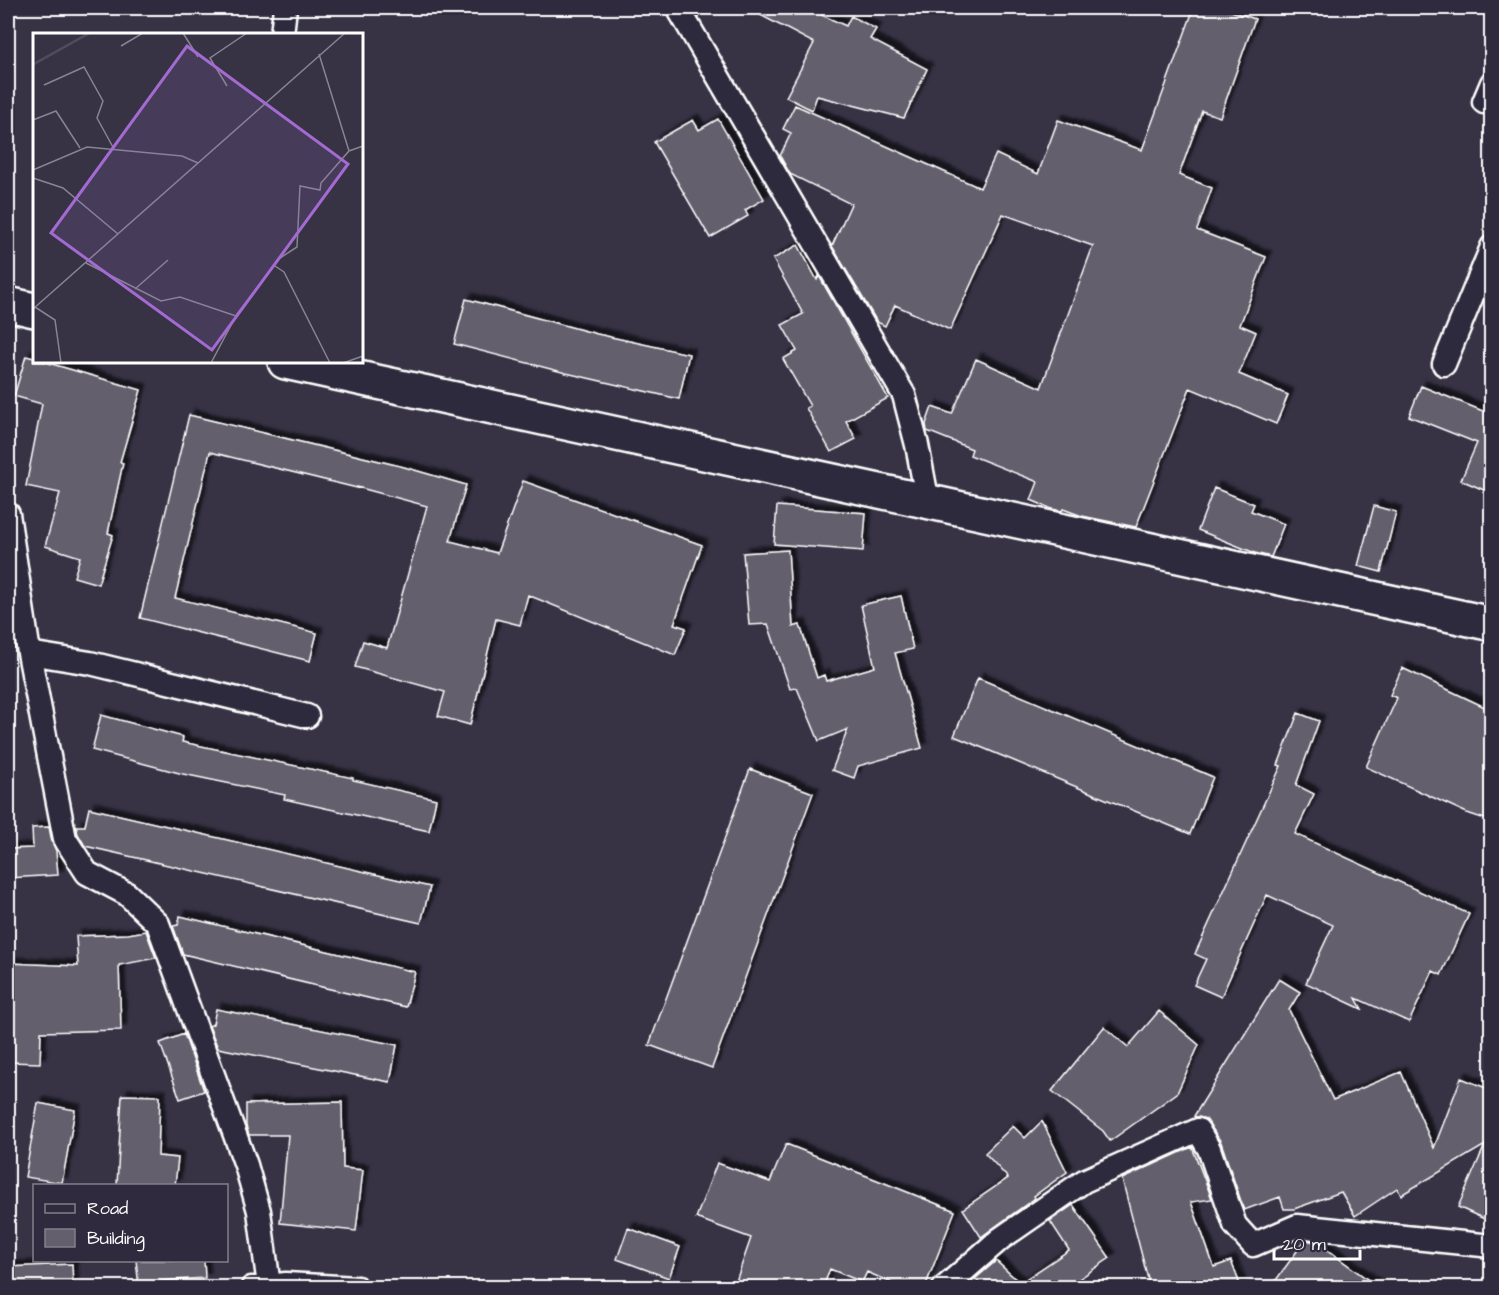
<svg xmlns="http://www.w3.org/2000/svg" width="1499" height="1295" font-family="'Architects Daughter',sans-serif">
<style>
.building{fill:#635f6d;stroke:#fff;stroke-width:1.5;filter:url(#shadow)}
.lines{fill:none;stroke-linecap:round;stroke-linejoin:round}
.minor-casing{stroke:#fff;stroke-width:27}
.secondary-casing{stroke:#fff;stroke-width:38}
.minor{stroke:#2f2a3d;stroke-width:22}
.secondary{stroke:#2f2a3d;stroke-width:33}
.inset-road{fill:none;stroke:#87858f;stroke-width:1.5}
.view{fill:#a36bd2;fill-opacity:0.15;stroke:#a36bd2;stroke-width:3}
.inset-edge{fill:none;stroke:#fff;stroke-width:3}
</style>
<defs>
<filter id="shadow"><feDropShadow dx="5.5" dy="-5.5" stdDeviation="1.5" flood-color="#0009"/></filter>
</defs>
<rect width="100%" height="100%" fill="#373345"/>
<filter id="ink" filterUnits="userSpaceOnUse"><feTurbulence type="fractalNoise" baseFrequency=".0167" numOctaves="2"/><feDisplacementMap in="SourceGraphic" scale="12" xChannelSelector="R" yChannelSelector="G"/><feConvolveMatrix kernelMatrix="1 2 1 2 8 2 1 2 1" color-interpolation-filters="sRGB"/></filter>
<g filter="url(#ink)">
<!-- building -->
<path class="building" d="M747 8H806L846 26 851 16 876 29 870 39 927 69 904 118 817 96 812 110 786 97 814 43Z
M1194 8H1222L1255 19 1220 117 1202 111 1179 175 1212 188 1197 230 1266 257 1240 325 1256 332 1239 374 1288 395 1276 424 1190 388 1136 527 1082 516 1063 509 1062 511 1052 509 1031 500 1038 482 970 455 972 449 927 431 926 424 932 407 952 414 976 359 1041 388 1093 246 1003 214 950 330 895 305 885 326 877 322 832 246 851 204 790 174 780 156 791 133 783 129 795 105 980 188 996 154 1038 174 1058 120 1142 150Z
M718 119 764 199 745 210 748 216 710 238 654 142 693 120 699 130Z
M798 245 817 280 819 276 888 398 846 421 856 439 831 452 806 408 810 406 783 359 797 351 782 325 803 314 773 259Z
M466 299 597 334 689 354 679 399 566 373 454 344Z
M26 356 34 358V362H45L141 390 120 462 123 463 108 533 113 535 98 584 74 577 80 557 45 546 60 493 26 486 42 404 14 396Z
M1421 386 1490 414 1491 411V493L1461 480 1477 443 1409 416Z
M189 415 404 467 466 485 450 541 497 553 523 481 702 545 674 624 686 628 675 655 528 595 520 625 496 619 470 725 438 716 445 692 355 667 363 641 387 648 427 506 357 487V488L210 452 175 598 317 633 310 661 140 618Z
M1214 488 1254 504 1251 511 1284 524 1271 557 1255 553 1198 530Z
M777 506 866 513 863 551 774 544Z
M1374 506 1396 512 1381 572 1358 566Z
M788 550 793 627 800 625 817 678 824 675 826 681 875 667 861 605 901 596 913 649 895 653 922 748 858 766 854 778 832 770 848 729 819 741 797 688 790 689 768 624 749 625 743 553Z
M1402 668 1491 710V821L1467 813 1366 767 1397 698 1390 695Z
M978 678 1213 777 1190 834 954 736Z
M1298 713 1319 721 1296 785 1314 794 1295 834 1469 914 1441 975 1433 971 1409 1022 1356 998 1362 1009 1306 983 1333 925 1267 895 1221 997 1194 985 1206 959 1195 954 1281 766 1278 765Z
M101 715 183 737 182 742 353 778V780L436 799 429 831 284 799 285 795 183 774 92 750Z
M750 769 813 793 712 1068 649 1045Z
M89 808 430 887 421 923 85 846 78 834 76 826H85Z
M49 827 52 842 56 851 58 875 8 878V849L33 848 32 828Z
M180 916 415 972 406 1007 183 954 173 926 178 925Z
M146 931 156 958 119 965 121 1030 41 1032 40 1063 8 1062V963L78 966 76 936 128 934Z
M1279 979 1300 992 1289 1010 1333 1100 1401 1072 1434 1148 1461 1078 1491 1090V1222L1458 1207 1485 1145 1401 1195 1397 1188 1355 1216 1341 1192 1294 1209H1284L1280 1197 1244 1210 1221 1142 1206 1119 1194 1116Z
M216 1009 397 1045 390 1082 218 1048 209 1026 213 1024Z
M1159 1011 1199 1045 1177 1093 1110 1141 1103 1131 1052 1091 1104 1027 1128 1047Z
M184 1034 204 1091 180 1099 160 1043Z
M122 1095 160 1096 158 1156 178 1158 175 1185H117Z
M342 1102 343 1168 363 1170 356 1231 280 1223 288 1135H249L246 1126V1104Z
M38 1103 75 1110 62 1183 25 1177Z
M1042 1121 1067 1172 1034 1196 1035 1198 981 1237 963 1209 1008 1178 985 1153 1013 1126 1025 1138Z
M786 1144 955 1211 925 1287H901L867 1272 862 1282 830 1269 823 1287H734L751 1238 696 1218 717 1163 770 1182Z
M1192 1147 1212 1199 1191 1202 1214 1267 1231 1261 1241 1287H1150L1122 1179Z
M1073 1205 1110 1258 1067 1287H984L975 1279 996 1261 1020 1283 1069 1250 1050 1221Z
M628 1228 680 1247 669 1278 617 1259Z
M1305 1240 1316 1242 1378 1287H1271Z
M136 1260H204L205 1278 161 1281V1287H139Z
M72 1264 73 1287H8V1267Z"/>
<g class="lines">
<defs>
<path id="minor" d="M678 8 904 395 917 445 928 503
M282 34 285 8
M1484 102 1492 83
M1444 364 1492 247
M8 514 29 653 65 839 87 873 127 894 158 924 246 1165 259 1211 269 1286
M29 653 90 663 307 716
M252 1288 286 1284 357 1288
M944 1288 1000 1239 1084 1181 1198 1130 1209 1149 1235 1225 1253 1245 1297 1226 1492 1246"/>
<path id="secondary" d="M8 304 34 310
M285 362 1492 624"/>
</defs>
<!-- minor casing -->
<use href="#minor" class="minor-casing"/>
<!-- secondary casing -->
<use href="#secondary" class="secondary-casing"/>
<!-- minor -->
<use href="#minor" class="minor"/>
<!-- secondary -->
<use href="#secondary" class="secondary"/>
</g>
</g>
<!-- overview -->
<g transform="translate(33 33)">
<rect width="330" height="330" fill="#373345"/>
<path d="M54 0H59L0 33V30Z" fill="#514c5c"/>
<path class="inset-road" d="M150 0 165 24M88 13 110 0M286 21 316 118M11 52 51 34 70 68 64 85 81 116M194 53 177 25 214 0M0 87 23 78 47 115M0 137 54 114 149 123 165 130M0 145 30 155 85 201M53 230 128 268 147 264 203 283M242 233 251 239 297 330M102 256 135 227M2 274 22 287 28 330M0 276 312 0M178 330 204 281 247 225 264 214 267 153 287 157 288 150 316 118 330 113M310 330 330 323"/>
<path class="view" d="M154 13 315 131 179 317 18 200Z"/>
<rect width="330" height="330" class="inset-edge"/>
</g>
<!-- margin -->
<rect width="1499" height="1295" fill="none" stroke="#2f2a3d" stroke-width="30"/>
<rect x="15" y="15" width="1469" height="1265" fill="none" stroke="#fff" stroke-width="2" filter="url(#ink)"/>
<!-- legend -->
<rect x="33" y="1184" width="195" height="78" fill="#2f2a3d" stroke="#827f8b" stroke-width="1.5"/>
<rect x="45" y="1204" width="30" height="9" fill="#2f2a3d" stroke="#827f8b" stroke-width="1.5"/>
<text x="87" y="1214" font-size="18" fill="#ffffff">Road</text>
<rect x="45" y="1229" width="30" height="18" fill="#635f6d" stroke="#827f8b" stroke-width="1.5"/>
<text x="87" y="1244" font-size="18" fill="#ffffff">Building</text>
<!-- scale -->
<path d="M1274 1250v9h86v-9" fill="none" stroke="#ffffff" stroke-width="3"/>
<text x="1283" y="1250" font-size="18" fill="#ffffff" stroke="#2f2a3d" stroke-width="4.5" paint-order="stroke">20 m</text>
</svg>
